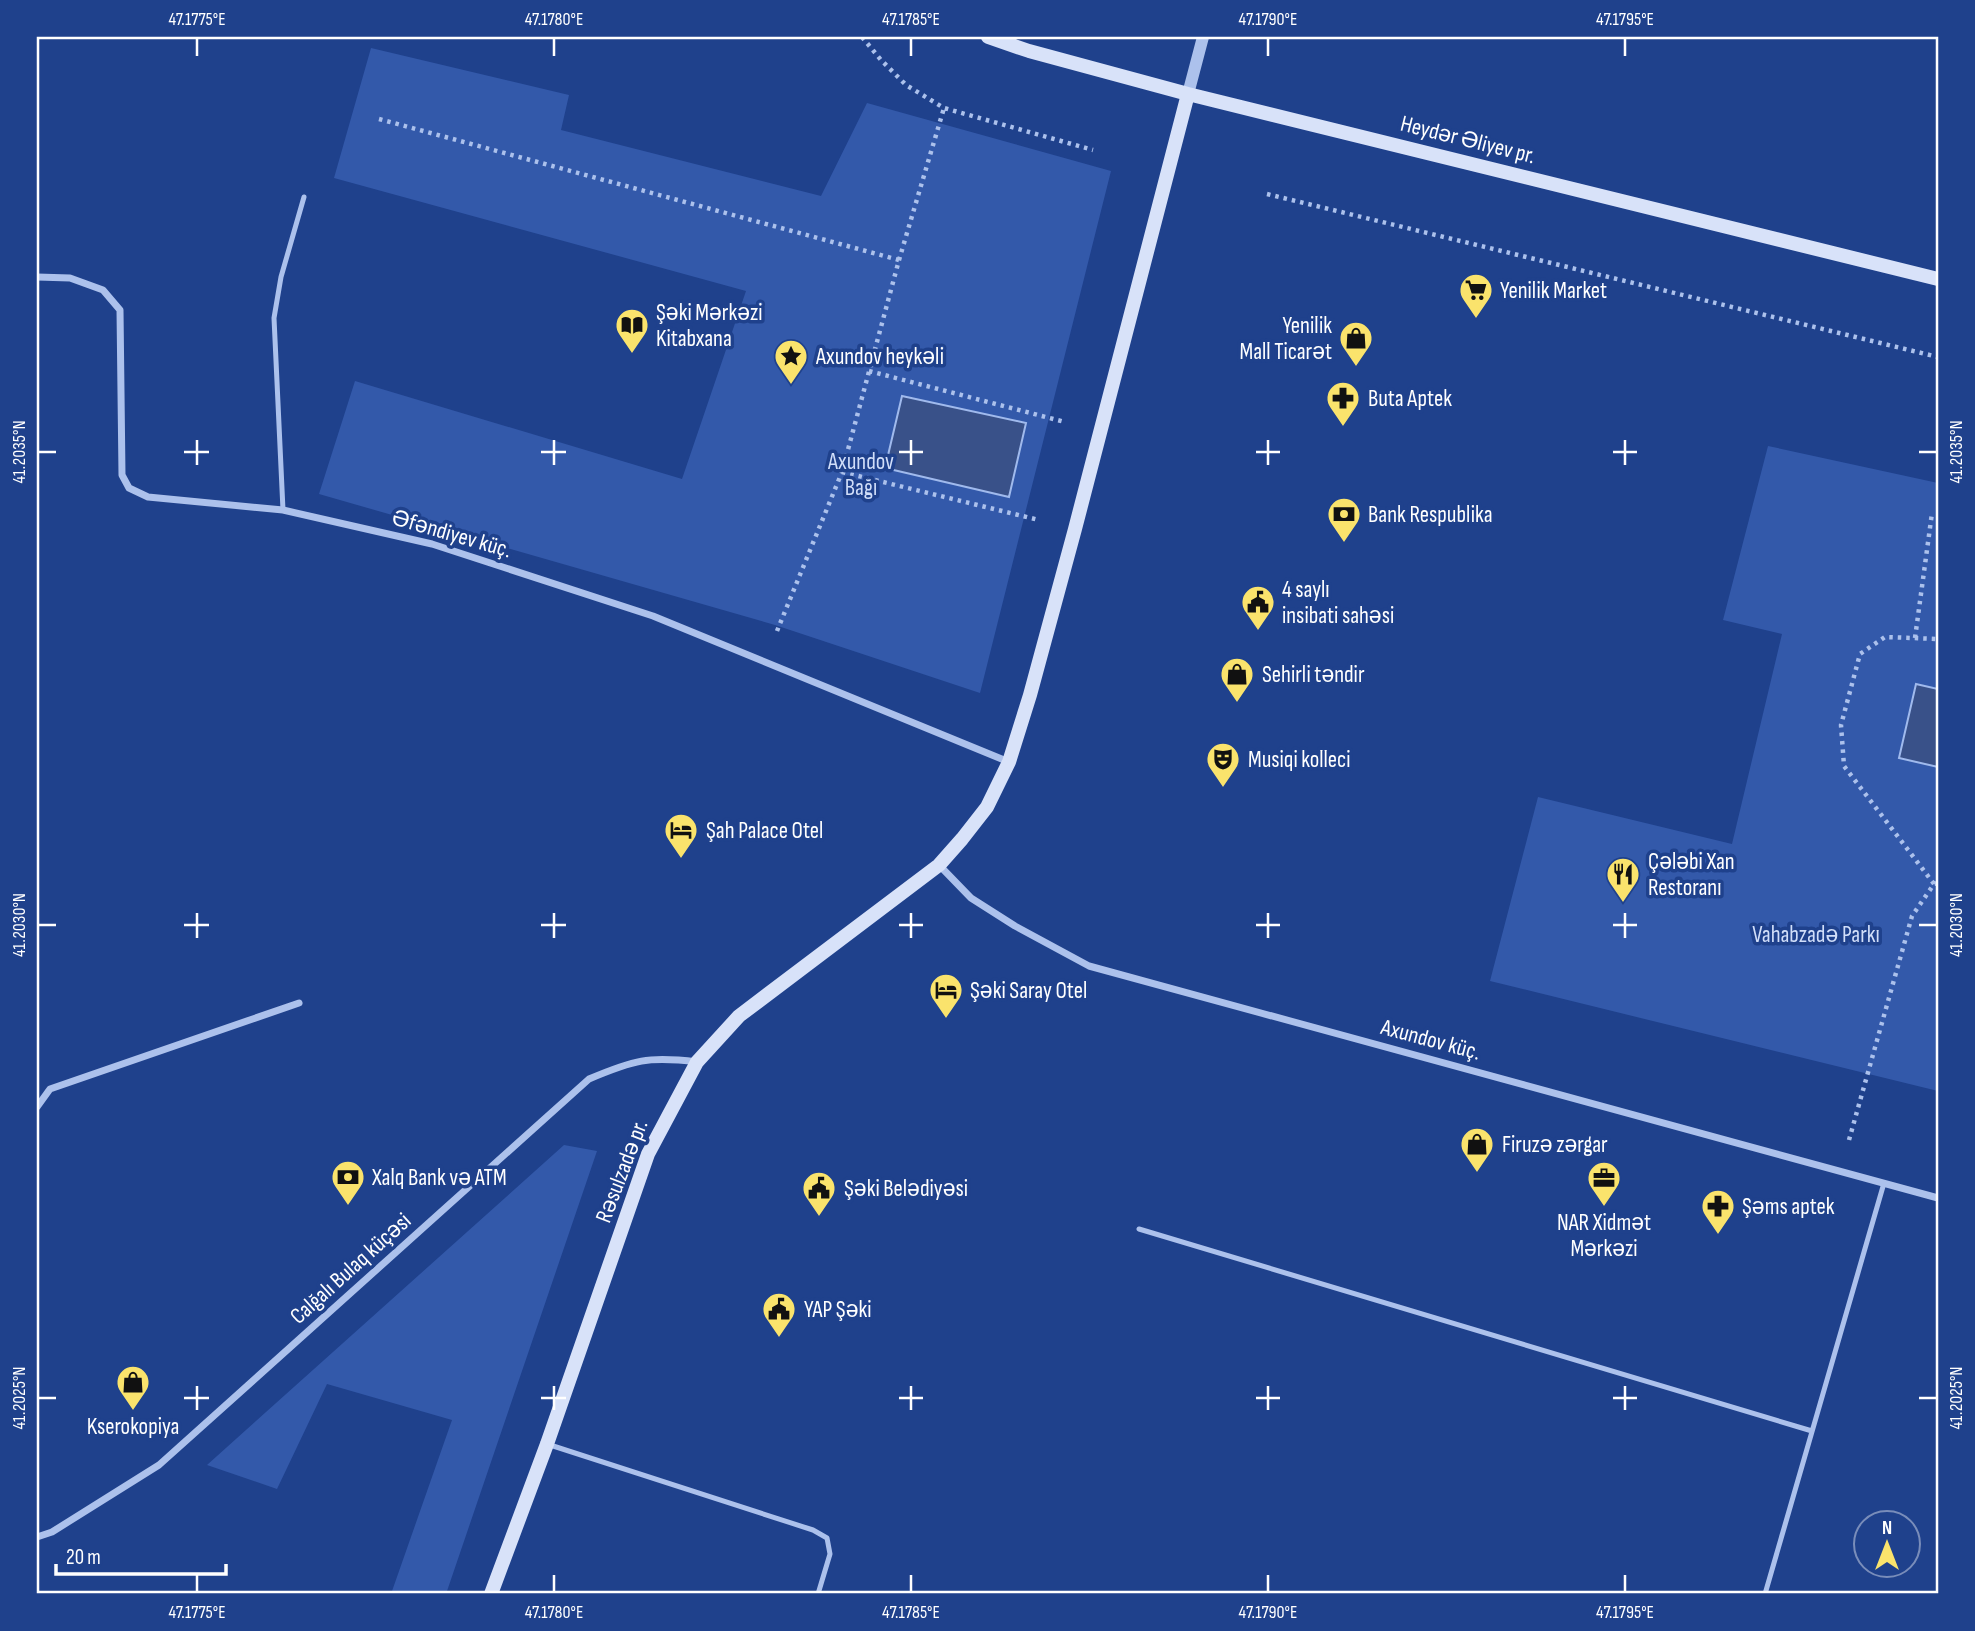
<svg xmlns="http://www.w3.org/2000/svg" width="1975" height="1631" font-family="'Sofia Sans Condensed',sans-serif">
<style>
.green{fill:#3359aa}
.water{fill:#395189;stroke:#a0baed;stroke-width:2}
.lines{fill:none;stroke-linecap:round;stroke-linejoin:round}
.path{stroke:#acc1ec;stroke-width:4.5;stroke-dasharray:3.5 5;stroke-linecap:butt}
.service{stroke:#acc1ec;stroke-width:5}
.minor{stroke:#acc1ec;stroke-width:7}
.tertiary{stroke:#acc1ec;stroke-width:12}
.secondary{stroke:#d8e2f9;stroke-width:14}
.ticks{fill:none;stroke:#fff;stroke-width:2.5}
.labels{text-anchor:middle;stroke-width:7;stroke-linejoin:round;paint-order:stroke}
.street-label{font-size:23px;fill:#fff;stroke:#1f418c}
.poi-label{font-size:23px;fill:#fff;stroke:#1f418c;text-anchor:start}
.park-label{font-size:23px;fill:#d1def9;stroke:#1f418c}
.neatline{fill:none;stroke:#fff;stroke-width:2.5}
.ticks-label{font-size:18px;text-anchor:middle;fill:#fff}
</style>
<rect width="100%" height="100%" fill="#1f418c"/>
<!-- green -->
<path class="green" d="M371 48 569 95 561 130 821 196 867 103 1111 171 980 693 775 625 319 494 355 381 682 479 746 291 334 178Z
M1768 446 1938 483V1091L1490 981 1538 797 1732 844 1782 634 1723 620Z
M564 1145 597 1151 446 1594H391L452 1420 327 1384 277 1489 207 1465Z"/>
<!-- water -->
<path class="water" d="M902 396 1026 423 1009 497 885 468Z
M1916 684 1938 689V767L1899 758Z"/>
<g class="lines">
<!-- path -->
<path class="path" d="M862 37 881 60 906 85 944 108 1093 150
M379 119 899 260
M1267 194 1938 357
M869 371 1065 422
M842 472 1039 520
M777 631 842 472 899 260 944 108
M1915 638 1932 513
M1934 884 1844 766 1841 725 1860 654 1885 637 1938 639
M1849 1140 1912 916 1934 884 1938 883"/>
<!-- service -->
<path class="service" d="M283 510 274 318 281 277 304 197
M1139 1229 1812 1431
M547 1444 813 1530 827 1538 830 1554 818 1594
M1765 1594 1884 1183"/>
<!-- minor -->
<path class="minor" d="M37 277 70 278 103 290 120 310 122 475 129 488 148 497 283 510 432 544 653 616 1009 762
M939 865 971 898 1015 926 1089 966 1938 1198
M37 1107 50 1089 299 1003
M37 1537 52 1532 159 1465 589 1079C634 1060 648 1056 697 1062"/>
<!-- tertiary -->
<path class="tertiary" d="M1188 94 1203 37"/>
<!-- secondary -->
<path class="secondary" d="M988 37 1029 51 1188 94 1938 279
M491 1594 547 1444 648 1154 697 1062 739 1016 939 865 962 839 987 807 1009 762 1030 695 1075 529 1188 94"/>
</g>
<!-- ticks -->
<path class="ticks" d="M197 38V56M554 38V56M911 38V56M1268 38V56M1625 38V56M197 440V465M554 440V465M911 440V465M1268 440V465M1625 440V465M38 452H56M184 452H209M541 452H566M899 452H923M1256 452H1280M1613 452H1637M1919 452H1937M197 913V938M554 913V938M911 913V938M1268 913V938M1625 913V938M38 925H56M184 925H209M541 925H566M899 925H923M1256 925H1280M1613 925H1637M1919 925H1937M197 1386V1410M554 1386V1410M911 1386V1410M1268 1386V1410M1625 1386V1410M38 1398H56M184 1398H209M541 1398H566M899 1398H923M1256 1398H1280M1613 1398H1637M1919 1398H1937M197 1575V1592M554 1575V1592M911 1575V1592M1268 1575V1592M1625 1575V1592"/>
<!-- icons -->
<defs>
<symbol id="supermarket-pin" viewBox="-11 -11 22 30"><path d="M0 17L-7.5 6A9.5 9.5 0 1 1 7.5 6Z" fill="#fae36c" stroke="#1f418c"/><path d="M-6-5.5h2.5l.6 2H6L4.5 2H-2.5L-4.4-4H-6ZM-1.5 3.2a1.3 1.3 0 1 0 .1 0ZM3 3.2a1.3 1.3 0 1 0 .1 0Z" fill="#111"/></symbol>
<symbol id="library-pin" viewBox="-11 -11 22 30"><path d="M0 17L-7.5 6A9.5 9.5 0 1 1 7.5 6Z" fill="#fae36c" stroke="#1f418c"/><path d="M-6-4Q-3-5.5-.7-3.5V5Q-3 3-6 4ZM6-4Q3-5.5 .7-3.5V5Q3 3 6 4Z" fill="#111"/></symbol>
<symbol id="shop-pin" viewBox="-11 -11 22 30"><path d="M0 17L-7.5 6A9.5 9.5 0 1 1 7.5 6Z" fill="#fae36c" stroke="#1f418c"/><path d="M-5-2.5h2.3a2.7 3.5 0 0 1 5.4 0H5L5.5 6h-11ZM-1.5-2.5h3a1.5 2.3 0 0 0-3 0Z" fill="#111"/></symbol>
<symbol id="sight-pin" viewBox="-11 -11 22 30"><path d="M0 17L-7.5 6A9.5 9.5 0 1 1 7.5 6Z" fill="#fae36c" stroke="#1f418c"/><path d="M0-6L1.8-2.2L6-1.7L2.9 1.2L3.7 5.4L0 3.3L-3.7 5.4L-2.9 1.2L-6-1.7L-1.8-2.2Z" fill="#111"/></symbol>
<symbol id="pharmacy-pin" viewBox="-11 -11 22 30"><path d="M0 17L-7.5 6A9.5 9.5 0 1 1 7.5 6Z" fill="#fae36c" stroke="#1f418c"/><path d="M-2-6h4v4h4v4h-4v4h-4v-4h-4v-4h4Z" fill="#111"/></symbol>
<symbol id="bank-pin" viewBox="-11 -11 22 30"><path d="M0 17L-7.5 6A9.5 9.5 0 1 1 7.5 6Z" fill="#fae36c" stroke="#1f418c"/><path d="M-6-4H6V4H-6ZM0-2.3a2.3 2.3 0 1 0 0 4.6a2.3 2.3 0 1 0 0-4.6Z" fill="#111"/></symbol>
<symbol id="civic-pin" viewBox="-11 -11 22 30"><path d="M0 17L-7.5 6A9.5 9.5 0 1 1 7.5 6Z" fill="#fae36c" stroke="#1f418c"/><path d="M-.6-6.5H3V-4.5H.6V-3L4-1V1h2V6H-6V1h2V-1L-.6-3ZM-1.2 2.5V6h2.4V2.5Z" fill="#111"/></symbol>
<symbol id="theatre-pin" viewBox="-11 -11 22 30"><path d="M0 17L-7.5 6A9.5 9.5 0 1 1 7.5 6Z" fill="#fae36c" stroke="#1f418c"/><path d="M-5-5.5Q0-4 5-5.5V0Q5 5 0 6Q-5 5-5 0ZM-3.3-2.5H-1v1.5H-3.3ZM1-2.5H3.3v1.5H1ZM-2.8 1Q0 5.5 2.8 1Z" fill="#111"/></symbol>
<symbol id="hotel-pin" viewBox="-11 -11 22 30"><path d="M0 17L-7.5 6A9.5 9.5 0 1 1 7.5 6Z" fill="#fae36c" stroke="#1f418c"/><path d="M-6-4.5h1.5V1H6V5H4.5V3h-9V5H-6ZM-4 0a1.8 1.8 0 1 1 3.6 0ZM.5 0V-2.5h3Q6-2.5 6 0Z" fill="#111"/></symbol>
<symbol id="restaurant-pin" viewBox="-11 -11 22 30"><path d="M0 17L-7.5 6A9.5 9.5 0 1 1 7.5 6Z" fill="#fae36c" stroke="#1f418c"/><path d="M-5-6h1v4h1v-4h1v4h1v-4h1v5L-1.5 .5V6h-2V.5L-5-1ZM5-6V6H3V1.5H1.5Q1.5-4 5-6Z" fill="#111"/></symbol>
<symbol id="office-pin" viewBox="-11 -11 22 30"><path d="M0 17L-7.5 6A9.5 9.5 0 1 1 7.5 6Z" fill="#fae36c" stroke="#1f418c"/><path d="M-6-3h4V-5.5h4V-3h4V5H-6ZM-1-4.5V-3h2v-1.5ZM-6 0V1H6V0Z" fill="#111"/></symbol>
</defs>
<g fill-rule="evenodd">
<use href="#supermarket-pin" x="1457" y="271" width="38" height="52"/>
<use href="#library-pin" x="613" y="306" width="38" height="52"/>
<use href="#shop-pin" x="1337" y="319" width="38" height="52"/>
<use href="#sight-pin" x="772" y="337" width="38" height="52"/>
<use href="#pharmacy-pin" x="1324" y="379" width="38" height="52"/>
<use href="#bank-pin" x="1325" y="495" width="38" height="52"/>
<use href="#civic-pin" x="1239" y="583" width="38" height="52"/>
<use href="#shop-pin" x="1218" y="655" width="38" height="52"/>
<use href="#theatre-pin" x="1204" y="740" width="38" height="52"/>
<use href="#hotel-pin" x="662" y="811" width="38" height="52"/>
<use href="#restaurant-pin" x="1604" y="855" width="38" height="52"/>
<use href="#hotel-pin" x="927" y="971" width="38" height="52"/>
<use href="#shop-pin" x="1458" y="1125" width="38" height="52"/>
<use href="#bank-pin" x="329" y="1158" width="38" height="52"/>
<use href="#office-pin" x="1585" y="1159" width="38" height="52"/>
<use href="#civic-pin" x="800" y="1169" width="38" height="52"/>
<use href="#pharmacy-pin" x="1699" y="1187" width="38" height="52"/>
<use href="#civic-pin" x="760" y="1290" width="38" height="52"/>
<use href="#shop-pin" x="114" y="1363" width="38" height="52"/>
</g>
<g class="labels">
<!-- street labels -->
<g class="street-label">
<text transform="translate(1468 139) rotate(14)" y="8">Heydər Əliyev pr.</text>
<text transform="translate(452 533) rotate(16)" y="8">Əfəndiyev küç.</text>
<text transform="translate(1431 1039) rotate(15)" y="8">Axundov küç.</text>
<text transform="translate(621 1171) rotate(-69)" y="8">Rəsulzadə pr.</text>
<text transform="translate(350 1268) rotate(-42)" y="8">Calğalı Bulaq küçəsi</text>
</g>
<!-- poi labels -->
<g class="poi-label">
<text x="1500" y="298">Yenilik Market</text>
<text x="656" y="320">Şəki Mərkəzi<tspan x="656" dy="26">Kitabxana</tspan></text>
<text x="1332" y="333" text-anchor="end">Yenilik<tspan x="1332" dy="26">Mall Ticarət</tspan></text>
<text x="816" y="364">Axundov heykəli</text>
<text x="1368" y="406">Buta Aptek</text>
<text x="1368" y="522">Bank Respublika</text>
<text x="1282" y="597">4 saylı<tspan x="1282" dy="26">insibati sahəsi</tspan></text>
<text x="1262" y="682">Sehirli təndir</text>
<text x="1248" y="767">Musiqi kolleci</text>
<text x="706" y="838">Şah Palace Otel</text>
<text x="1648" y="869">Çələbi Xan<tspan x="1648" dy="26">Restoranı</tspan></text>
<text x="970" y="998">Şəki Saray Otel</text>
<text x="1502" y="1152">Firuzə zərgar</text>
<text x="372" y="1185">Xalq Bank və ATM</text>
<text x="844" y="1196">Şəki Belədiyəsi</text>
<text x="1742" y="1214">Şəms aptek</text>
<text x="1604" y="1230" text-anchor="middle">NAR Xidmət<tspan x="1604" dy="26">Mərkəzi</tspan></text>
<text x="804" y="1317">YAP Şəki</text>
<text x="133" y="1434" text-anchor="middle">Kserokopiya</text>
</g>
<!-- park labels -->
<g class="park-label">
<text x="861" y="469">Axundov<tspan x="861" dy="26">Bağı</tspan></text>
<text x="1816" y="942">Vahabzadə Parkı</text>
</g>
</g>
<!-- border -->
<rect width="1975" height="1631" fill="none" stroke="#1f418c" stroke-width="77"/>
<!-- north arrow -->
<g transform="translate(1887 1544)"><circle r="33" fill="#1f418c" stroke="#798dba" stroke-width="2"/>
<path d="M0-5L12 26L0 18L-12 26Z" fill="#fae36c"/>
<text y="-10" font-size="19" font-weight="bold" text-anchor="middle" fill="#ffffff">N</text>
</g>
<!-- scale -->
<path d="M56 1564v10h170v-10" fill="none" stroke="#ffffff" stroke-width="3.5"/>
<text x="66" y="1564" font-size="21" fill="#ffffff" stroke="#1f418c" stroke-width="5" paint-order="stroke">20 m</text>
<rect x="38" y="38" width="1899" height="1554" class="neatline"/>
<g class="ticks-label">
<text x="197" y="25">47.1775°E</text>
<text x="554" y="25">47.1780°E</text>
<text x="911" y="25">47.1785°E</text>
<text x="1268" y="25">47.1790°E</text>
<text x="1625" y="25">47.1795°E</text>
<text transform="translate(19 452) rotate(-90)" y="6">41.2035°N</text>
<text transform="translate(1956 452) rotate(-90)" y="6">41.2035°N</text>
<text transform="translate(19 925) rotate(-90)" y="6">41.2030°N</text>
<text transform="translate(1956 925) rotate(-90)" y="6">41.2030°N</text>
<text transform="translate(19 1398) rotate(-90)" y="6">41.2025°N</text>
<text transform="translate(1956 1398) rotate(-90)" y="6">41.2025°N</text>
<text x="197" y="1618">47.1775°E</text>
<text x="554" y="1618">47.1780°E</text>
<text x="911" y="1618">47.1785°E</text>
<text x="1268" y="1618">47.1790°E</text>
<text x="1625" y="1618">47.1795°E</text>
</g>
</svg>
